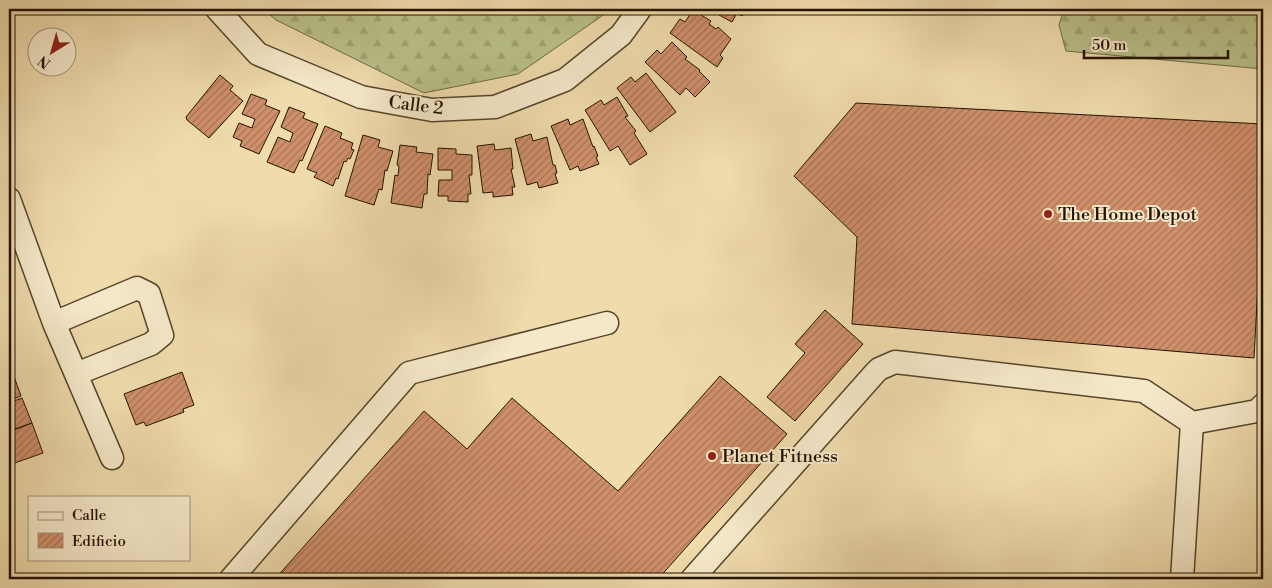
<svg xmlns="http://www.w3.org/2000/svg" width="1272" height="588" font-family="'Libre Bodoni',serif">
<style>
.forest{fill:url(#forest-firs);stroke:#6e6a44}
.building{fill:url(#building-hatch);stroke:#231300}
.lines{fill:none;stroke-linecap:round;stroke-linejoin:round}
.minor-casing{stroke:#56452b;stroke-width:25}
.minor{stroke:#f5e8c9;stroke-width:22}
.poi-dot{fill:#8f2418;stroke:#f5e8c9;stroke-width:2}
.labels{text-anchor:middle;stroke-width:4;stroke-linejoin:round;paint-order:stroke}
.street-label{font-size:18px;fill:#231300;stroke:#f5e8c9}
.poi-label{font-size:18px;fill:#231300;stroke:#f5e8c9;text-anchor:start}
</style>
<defs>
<pattern id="forest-firs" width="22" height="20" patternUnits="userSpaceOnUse" patternTransform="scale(1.25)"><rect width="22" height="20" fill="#b9c089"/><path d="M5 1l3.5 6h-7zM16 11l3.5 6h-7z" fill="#9fa474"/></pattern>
<pattern id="building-hatch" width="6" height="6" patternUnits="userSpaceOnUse" patternTransform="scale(1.25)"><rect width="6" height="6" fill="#d0906c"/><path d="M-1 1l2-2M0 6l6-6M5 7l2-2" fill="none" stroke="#a87456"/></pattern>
</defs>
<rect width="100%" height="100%" fill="#efdbac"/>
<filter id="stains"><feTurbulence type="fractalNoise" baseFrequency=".004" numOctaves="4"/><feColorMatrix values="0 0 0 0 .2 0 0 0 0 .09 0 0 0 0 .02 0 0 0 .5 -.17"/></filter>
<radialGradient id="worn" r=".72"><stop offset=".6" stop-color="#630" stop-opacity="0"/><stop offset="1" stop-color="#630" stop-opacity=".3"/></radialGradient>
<!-- forest -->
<path class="forest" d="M263 9H612L518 74 424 93 276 20Z
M1064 9H1263V69L1066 51 1059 25Z"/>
<!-- building -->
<path class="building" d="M722 9H746L742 16 737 13 732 22 719 15Z
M693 10 711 21 709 24 716 29 718 27 731 39 720 55 723 58 717 67 670 33 680 19 685 22Z
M672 42 687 57 685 59 700 70 699 71 710 82 695 97 686 88 680 95 645 62 657 50 661 54Z
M646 73 676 112 650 132 617 88 631 77 635 82Z
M220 75 233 86 230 90 243 101 209 138 187 120 186 117Z
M251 94 267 100 265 105 280 111 259 154 240 146 242 141 233 137 239 123 252 128 255 119 242 114Z
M617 97 628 116 625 117 636 131 634 133 647 154 630 165 618 146 610 151 585 110 601 100 604 105Z
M856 103 1263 124V192L1254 358 852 324 857 237 794 176Z
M289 107 305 113 303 118 318 124 302 161 300 160 294 173 267 162 278 137 290 142 293 133 281 127Z
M568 119 570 125 583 119 593 147 594 146 598 156 596 157 599 164 580 171 578 166 570 170 551 126Z
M325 126 342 133 340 138 353 143 351 149 354 150 350 159 348 158 346 162 344 161 338 179 336 178 333 186 314 177 317 173 307 169Z
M531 134 533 141 547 137 553 165H555L557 173 555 174 558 183 539 188 537 182 527 185 515 139Z
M363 135 380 140 378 147 393 151 387 171 385 170 382 190 379 189 374 205 345 196Z
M494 144 495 150 511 148 513 169H511L515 187H512L513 195 493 197V192L483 193 477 146Z
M400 145 417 147 416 152 433 154 430 175 428 174 427 194H424L422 208 391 203 395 175 398 176 399 166 397 165Z
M438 148 456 149V154L472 155V175H469L471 194H468V202L448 201V196H438L439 180H452V170H438Z
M825 310 863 344 795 421 767 397 805 353 795 344Z
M11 368 21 396 9 401V369Z
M182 372 194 405 183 409 184 412 146 426 144 422 136 425 124 394Z
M720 376 787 434 658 579H275L424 411 467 449 512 398 618 491Z
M22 398 32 423 9 431V403Z
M32 423 43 453 9 465V432Z"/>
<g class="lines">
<defs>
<path id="minor" d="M217 9 258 54 361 97 432 110 495 107 565 80 621 35 640 9
M9 199 54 323 112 458
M54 323 137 288 149 294 162 335 151 344 76 374
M231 579 409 373 607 323
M692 579 875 373 879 369 895 362 1144 391 1192 423 1257 411 1263 405
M1182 579 1192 423"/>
</defs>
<!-- minor casing -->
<use href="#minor" class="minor-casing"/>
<!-- minor -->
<use href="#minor" class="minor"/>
</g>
<!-- markers -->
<g class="poi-dot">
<circle cx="1048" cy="214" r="5"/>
<circle cx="712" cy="456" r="5"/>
</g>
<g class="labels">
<!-- street labels -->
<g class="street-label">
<text transform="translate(416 105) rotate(7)" y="6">Calle 2</text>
</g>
<!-- poi labels -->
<g class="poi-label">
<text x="1058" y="220">The Home Depot</text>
<text x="722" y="462">Planet Fitness</text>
</g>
</g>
<!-- margin -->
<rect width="1272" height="588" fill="none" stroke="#efdbac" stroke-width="30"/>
<rect x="10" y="10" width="1252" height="568" fill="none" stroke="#231300" stroke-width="2.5"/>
<rect x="15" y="15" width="1242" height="558" fill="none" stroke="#231300"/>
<!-- legend -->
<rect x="28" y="496" width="162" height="65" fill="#f5e8c9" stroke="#a19379"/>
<rect x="38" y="512" width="25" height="8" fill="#f5e8c9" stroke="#a19379"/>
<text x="72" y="520" font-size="15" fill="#231300">Calle</text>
<rect x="38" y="533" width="25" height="15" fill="url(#building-hatch)" stroke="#a19379"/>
<text x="72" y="546" font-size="15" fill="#231300">Edificio</text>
<!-- north arrow -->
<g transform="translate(52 52) rotate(217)"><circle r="24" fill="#f5e8c9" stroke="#a19379"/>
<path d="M0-4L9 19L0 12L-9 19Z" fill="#8f2418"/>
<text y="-8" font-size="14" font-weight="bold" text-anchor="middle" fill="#231300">N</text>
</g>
<!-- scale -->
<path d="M1084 50v8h144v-8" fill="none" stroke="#231300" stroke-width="2.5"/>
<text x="1092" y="50" font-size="15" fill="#231300" stroke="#f5e8c9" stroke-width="4" paint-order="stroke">50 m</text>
<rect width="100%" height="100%" filter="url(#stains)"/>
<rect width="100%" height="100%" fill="url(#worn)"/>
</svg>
